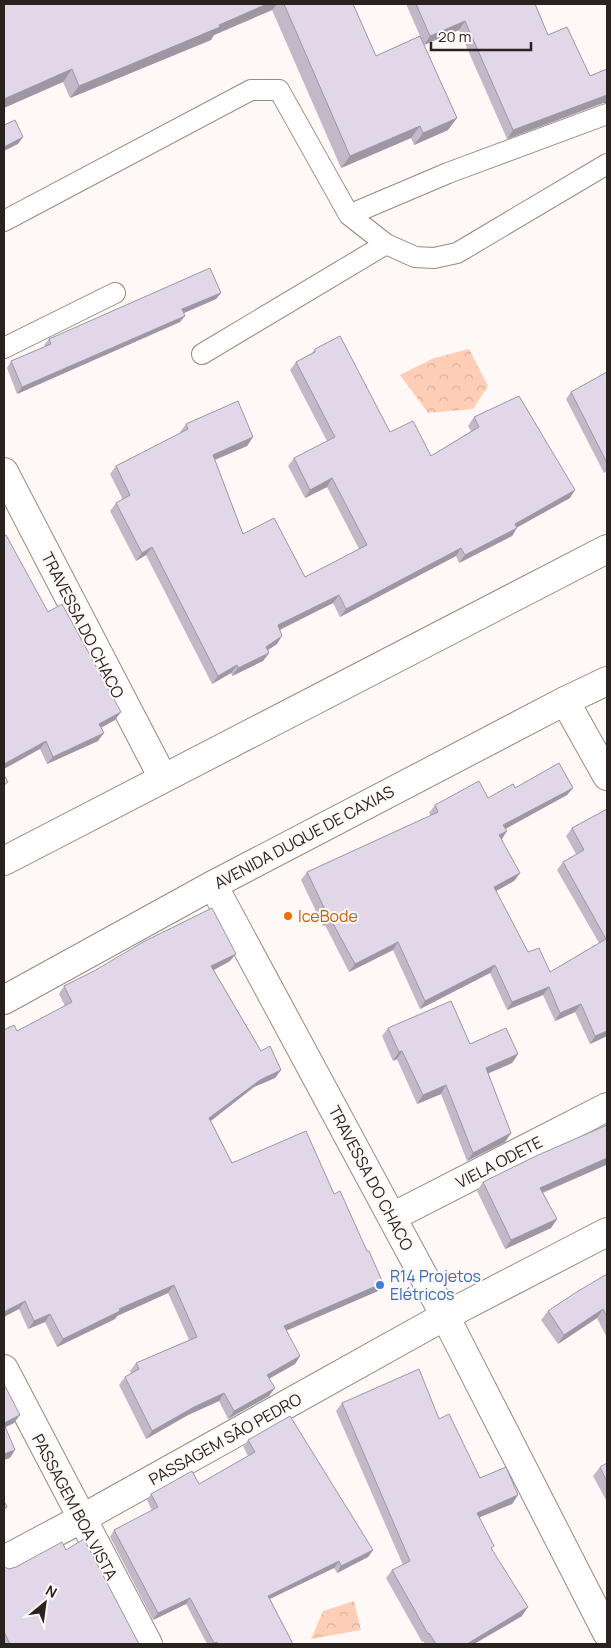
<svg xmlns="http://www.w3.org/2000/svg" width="611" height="1648" font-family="Manrope,sans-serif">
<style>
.forest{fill:url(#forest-crowns)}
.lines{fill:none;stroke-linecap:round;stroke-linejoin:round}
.service-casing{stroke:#9b887e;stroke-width:22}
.minor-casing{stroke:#9b887e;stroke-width:30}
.secondary-casing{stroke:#9b887e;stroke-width:30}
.service{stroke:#fff;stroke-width:20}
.minor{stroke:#fff;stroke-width:28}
.secondary{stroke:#fff;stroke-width:28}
.wall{fill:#c2b9c8}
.shaded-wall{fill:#9e96a3}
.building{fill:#e1d7e9;stroke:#9e96a3}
.food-dot{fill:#e8710a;stroke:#fef9f7;stroke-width:2}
.shop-dot{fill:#3f7fe0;stroke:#fef9f7;stroke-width:2}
.labels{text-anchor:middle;stroke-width:4;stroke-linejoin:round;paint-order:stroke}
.street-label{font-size:16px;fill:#2a221e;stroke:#fef9f7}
.food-label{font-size:16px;fill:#c56008;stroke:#fef9f7;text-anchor:start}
.shop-label{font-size:16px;fill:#366cbe;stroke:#fef9f7;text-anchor:start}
</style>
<defs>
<pattern id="forest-crowns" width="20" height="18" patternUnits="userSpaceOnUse" patternTransform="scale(1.25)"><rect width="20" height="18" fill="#fecfb6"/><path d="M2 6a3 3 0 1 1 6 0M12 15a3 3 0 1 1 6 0" fill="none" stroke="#dab19c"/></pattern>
</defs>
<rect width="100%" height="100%" fill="#fef9f7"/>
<!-- forest -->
<path class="forest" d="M469 349 488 386 473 409 428 413 400 375 434 358Z
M354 1601 361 1630 311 1639 323 1611Z"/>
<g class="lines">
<defs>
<path id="service" d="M349 215 448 173 607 114
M4 221 251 90H279L349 215 386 244 415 257 434 258 457 253 607 164
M4 348 115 293
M202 354 386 244"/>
<path id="minor" d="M4 472 163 778
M565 701 607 776
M213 885 445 1316 607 1633
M392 1217 607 1107
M4 1369 148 1644
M4 1560 81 1519 445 1316 607 1232"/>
<path id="secondary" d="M4 861 607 549
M4 1000 213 885 565 701 607 681"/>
</defs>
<!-- service casing -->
<use href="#service" class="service-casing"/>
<!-- minor casing -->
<use href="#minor" class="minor-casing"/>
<!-- secondary casing -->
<use href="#secondary" class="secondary-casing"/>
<!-- service -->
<use href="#service" class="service"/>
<!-- minor -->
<use href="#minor" class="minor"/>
<!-- secondary -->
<use href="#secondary" class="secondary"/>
</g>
<!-- wall -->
<path class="wall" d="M4 4H353L376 56 420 36 406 4H535L548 35 590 76 607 69V103H603L507 139 459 30 424 45 448 130 414 145 411 138 341 168 272 10 214 35 211 40 70 98 63 82Z
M221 293 216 299 184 313 180 322 17 394 7 368 11 361 45 347 44 345 49 339Z
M315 349 390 432 431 456 471 431 468 426 474 417 570 498 517 527 512 536 459 563 456 556 340 617 333 603 280 630 277 644 268 650 269 653 263 661 232 676 231 673 212 684 146 555 136 561 110 511 116 503 123 500 110 474 116 466 181 433 180 432 186 424 253 437 247 446 215 460 243 534 305 577 359 549 327 487 305 498 288 466 294 458 327 441 290 370 296 362 312 353Z
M607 372V471L604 473 566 399 571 392Z
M48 612 115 720 101 728 98 741 47 764 40 749Z
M515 788H573L567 795 506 828 501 839 520 873 514 881 496 891 528 952 550 972 599 943 557 870 563 862 576 854 566 836 572 828 607 809V1036L590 1044 575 1012 555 1021 543 995 507 1010 490 973 420 1009 393 950 349 972 325 925 323 926 301 880 307 872 431 816 429 813 435 805 488 798Z
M230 961 214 970 261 1051 281 1070 275 1078 254 1087 211 1121 232 1163 334 1194 378 1291 286 1331 300 1356 295 1364 269 1379V1396L228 1419 219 1401 188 1415 146 1439 119 1385 125 1377 131 1373 130 1371 136 1363 189 1340 168 1293 117 1316 115 1319 57 1347 45 1322 28 1329 19 1309 17 1031 65 1006 59 994 64 986Z
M388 1028 470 1044 518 1054 512 1063 488 1073 511 1133 505 1142 467 1161 441 1094 417 1104 397 1059 393 1061 382 1036Z
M607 1123V1163L606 1165 543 1193 557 1219 551 1228 505 1249 477 1191 483 1182 605 1126Z
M607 1274V1338L597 1318 558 1344 541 1320 548 1311Z
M342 1403 439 1419 480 1478 518 1495 512 1504 479 1517 492 1549 522 1616 474 1644H425L423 1641 422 1642 386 1578 392 1570 403 1565 336 1411Z
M248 1440 373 1550 368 1557 337 1573 334 1568 270 1599 293 1644H207L186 1604 153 1620 110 1537 114 1530 152 1511 147 1500 151 1494 199 1484 248 1456 243 1446Z
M607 1463V1499L606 1500 593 1476 600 1467Z
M66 1550 139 1644H4V1567L9 1569 16 1567Z"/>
<!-- shaded-wall -->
<path class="shaded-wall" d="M267 4H277L272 10 214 35 211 40 70 98 79 86Z
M465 21 459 30 424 45 430 36Z
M72 69 63 82 4 108V99Z
M607 95V103H603L507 139 513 130Z
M457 118 448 130 414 145 423 133Z
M420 126 411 138 341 168 350 156Z
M23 137 18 144 4 151V147Z
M221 293 216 299 177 316 182 309Z
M185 316 180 322 17 394 22 387Z
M253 437 247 446 207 463 213 455Z
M332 478 327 487 305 498 310 490Z
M575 490 570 498 509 532 515 524Z
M517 528 512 536 459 563 465 555Z
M152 547 146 555 136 561 142 553Z
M461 548 456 556 340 617 346 609Z
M339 595 333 603 273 633 278 625Z
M282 636 277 644 260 655 266 647Z
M269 653 263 661 232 676 238 668Z
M237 665 231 673 212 684 218 676Z
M121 712 115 720 94 731 99 724Z
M104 733 98 741 47 764 53 757Z
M46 741 40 749 4 769V764Z
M573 788 567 795 498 833 503 825Z
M507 831 502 839 493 843 499 835Z
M520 873 514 881 489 895 494 887Z
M329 918H330L325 925 323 926Z
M398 942 393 950 349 972 355 964Z
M236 954 230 961 206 974 211 966Z
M495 965 490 973 420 1009 425 1001Z
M549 987 543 995 507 1010 512 1002Z
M581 1004 575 1012 555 1021 560 1013Z
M607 1031V1036L590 1044 595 1036Z
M402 1051 397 1059 393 1061 399 1052Z
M518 1054 512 1063 480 1077 486 1068Z
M281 1070 275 1078 254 1087 204 1126 209 1118 260 1080Z
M446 1085 441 1094 417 1104 423 1095Z
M511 1133 505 1142 467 1161 473 1153Z
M607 1157V1163L606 1165 534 1196 540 1188Z
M557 1219 551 1228 505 1249 511 1240Z
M383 1283 378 1291 278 1334 284 1326Z
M174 1285 168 1293 117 1316 115 1319 57 1347 63 1339 119 1309Z
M25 1301 19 1309 4 1317V1312Z
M603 1309 597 1318 558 1344 564 1335Z
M50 1314 45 1322 28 1329 34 1321Z
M300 1356 295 1364 261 1383 267 1375Z
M275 1388 269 1396 228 1419 234 1411Z
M224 1393 219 1401 188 1415 146 1439 152 1431 194 1407Z
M20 1415 14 1423 4 1428V1423Z
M15 1450 10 1458 4 1460V1454Z
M518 1495 512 1504 471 1521 477 1513Z
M373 1550 368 1557 337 1573 341 1566Z
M339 1561 334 1568 263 1602 268 1596Z
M190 1598 186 1604 153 1620 158 1613Z
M528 1607 522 1616 474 1644H467Z"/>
<!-- building -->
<path class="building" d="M4 4H267L219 25 220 27 79 86 72 69 4 99Z
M284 4H353L376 56 420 36 457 118 423 133 420 126 350 156Z
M416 4H535L548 35 567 27 590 76 607 69V95L513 130 465 21 430 36Z
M15 120 23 137 4 147V125Z
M210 268 221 293 182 309 185 316 22 387 11 361 51 344 49 339Z
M340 336 390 432 413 421 431 456 479 427 474 417 519 396 575 490 515 524 517 528 490 542 465 555 461 548 346 609 339 595 278 625 282 636 266 647 269 653 238 668 237 665 218 676 152 547 142 553 116 503 130 495 116 466 188 429 186 424 238 401 253 437 213 455 243 534 274 518 305 577 367 545 332 478 310 490 294 458 335 437 296 362 315 352V349Z
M607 372V463L571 392Z
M6 535 48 612 62 604 121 712 99 724 104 733 53 757 46 741 4 764V536Z
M559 763 573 788 503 825 507 831 499 835 520 873 494 887 528 952 539 948 550 972 606 939 563 862 584 850 572 828 607 809V1031L595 1036 581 1004 560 1013 549 987 512 1002 495 965 425 1001 398 942 355 964 330 918H329L307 872 438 812 435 805 479 781 488 798 513 784 515 788Z
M4 775 8 782 4 785Z
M212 908 236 954 211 966 261 1051 270 1046 281 1070 260 1080 209 1118 232 1163 306 1131 334 1194 340 1191 367 1251H369L383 1283 284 1326 300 1356 267 1375 275 1388 234 1411 224 1393 194 1407 152 1431 125 1377 139 1369 136 1363 197 1337 174 1285 119 1309 120 1311 63 1339 50 1314 34 1321 25 1301 4 1312V1030L14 1025 17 1031 72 1002 64 986 94 971 143 942Z
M451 1001 470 1044 506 1028 518 1054 486 1068 511 1133 473 1153 446 1085 423 1095 402 1051 399 1052 388 1028Z
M607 1125V1158L540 1188 557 1219 511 1240 483 1182 536 1156Z
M607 1274V1317L603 1309 564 1335 548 1311 575 1293Z
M419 1369 439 1419 449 1414 480 1478 506 1467 518 1495 477 1513 494 1546 491 1548 528 1607 467 1644H436L429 1633 428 1634 392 1570 410 1561 342 1403Z
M4 1384 20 1415 4 1423Z
M290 1416 373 1550 341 1566 339 1561 268 1596 293 1644H219L217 1642 214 1643 190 1598 158 1613 114 1530 158 1507 151 1494 192 1471 199 1484 255 1452 248 1440Z
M4 1424 15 1450 4 1454Z
M607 1463V1482L600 1467Z
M4 1501 7 1507 4 1509Z
M84 1539 139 1644H10L4 1632V1567L9 1569 16 1567 62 1542 66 1550Z"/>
<!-- markers -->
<circle class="food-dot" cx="288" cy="916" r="5"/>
<circle class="shop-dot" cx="380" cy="1285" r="5"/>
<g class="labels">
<!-- street labels -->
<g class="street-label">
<text transform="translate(83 625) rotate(63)" y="6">TRAVESSA DO CHACO</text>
<text transform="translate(304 837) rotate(-28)" y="6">AVENIDA DUQUE DE CAXIAS</text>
<text transform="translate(499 1162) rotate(-27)" y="6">VIELA ODETE</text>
<text transform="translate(371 1178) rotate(62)" y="6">TRAVESSA DO CHACO</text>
<text transform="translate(225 1439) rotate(-29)" y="6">PASSAGEM SÃO PEDRO</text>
<text transform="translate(75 1507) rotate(62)" y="6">PASSAGEM BOA VISTA</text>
</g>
<!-- food labels -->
<g class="food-label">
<text x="298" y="922">IceBode</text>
</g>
<!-- shop labels -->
<g class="shop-label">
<text x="390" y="1282">R14 Projetos<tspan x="390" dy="18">Elétricos</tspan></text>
</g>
</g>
<!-- border -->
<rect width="611" height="1648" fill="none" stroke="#2a221e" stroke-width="10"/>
<!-- north arrow -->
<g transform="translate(45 1603) rotate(29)" stroke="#fef9f7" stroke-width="4" paint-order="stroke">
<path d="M0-4L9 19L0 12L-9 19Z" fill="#2a221e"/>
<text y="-8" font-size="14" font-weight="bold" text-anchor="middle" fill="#2a221e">N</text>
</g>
<!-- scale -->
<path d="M431 42v8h100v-8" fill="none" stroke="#2a221e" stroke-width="2.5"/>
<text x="438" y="42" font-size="15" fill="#2a221e" stroke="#fef9f7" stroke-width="4" paint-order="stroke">20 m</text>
</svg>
